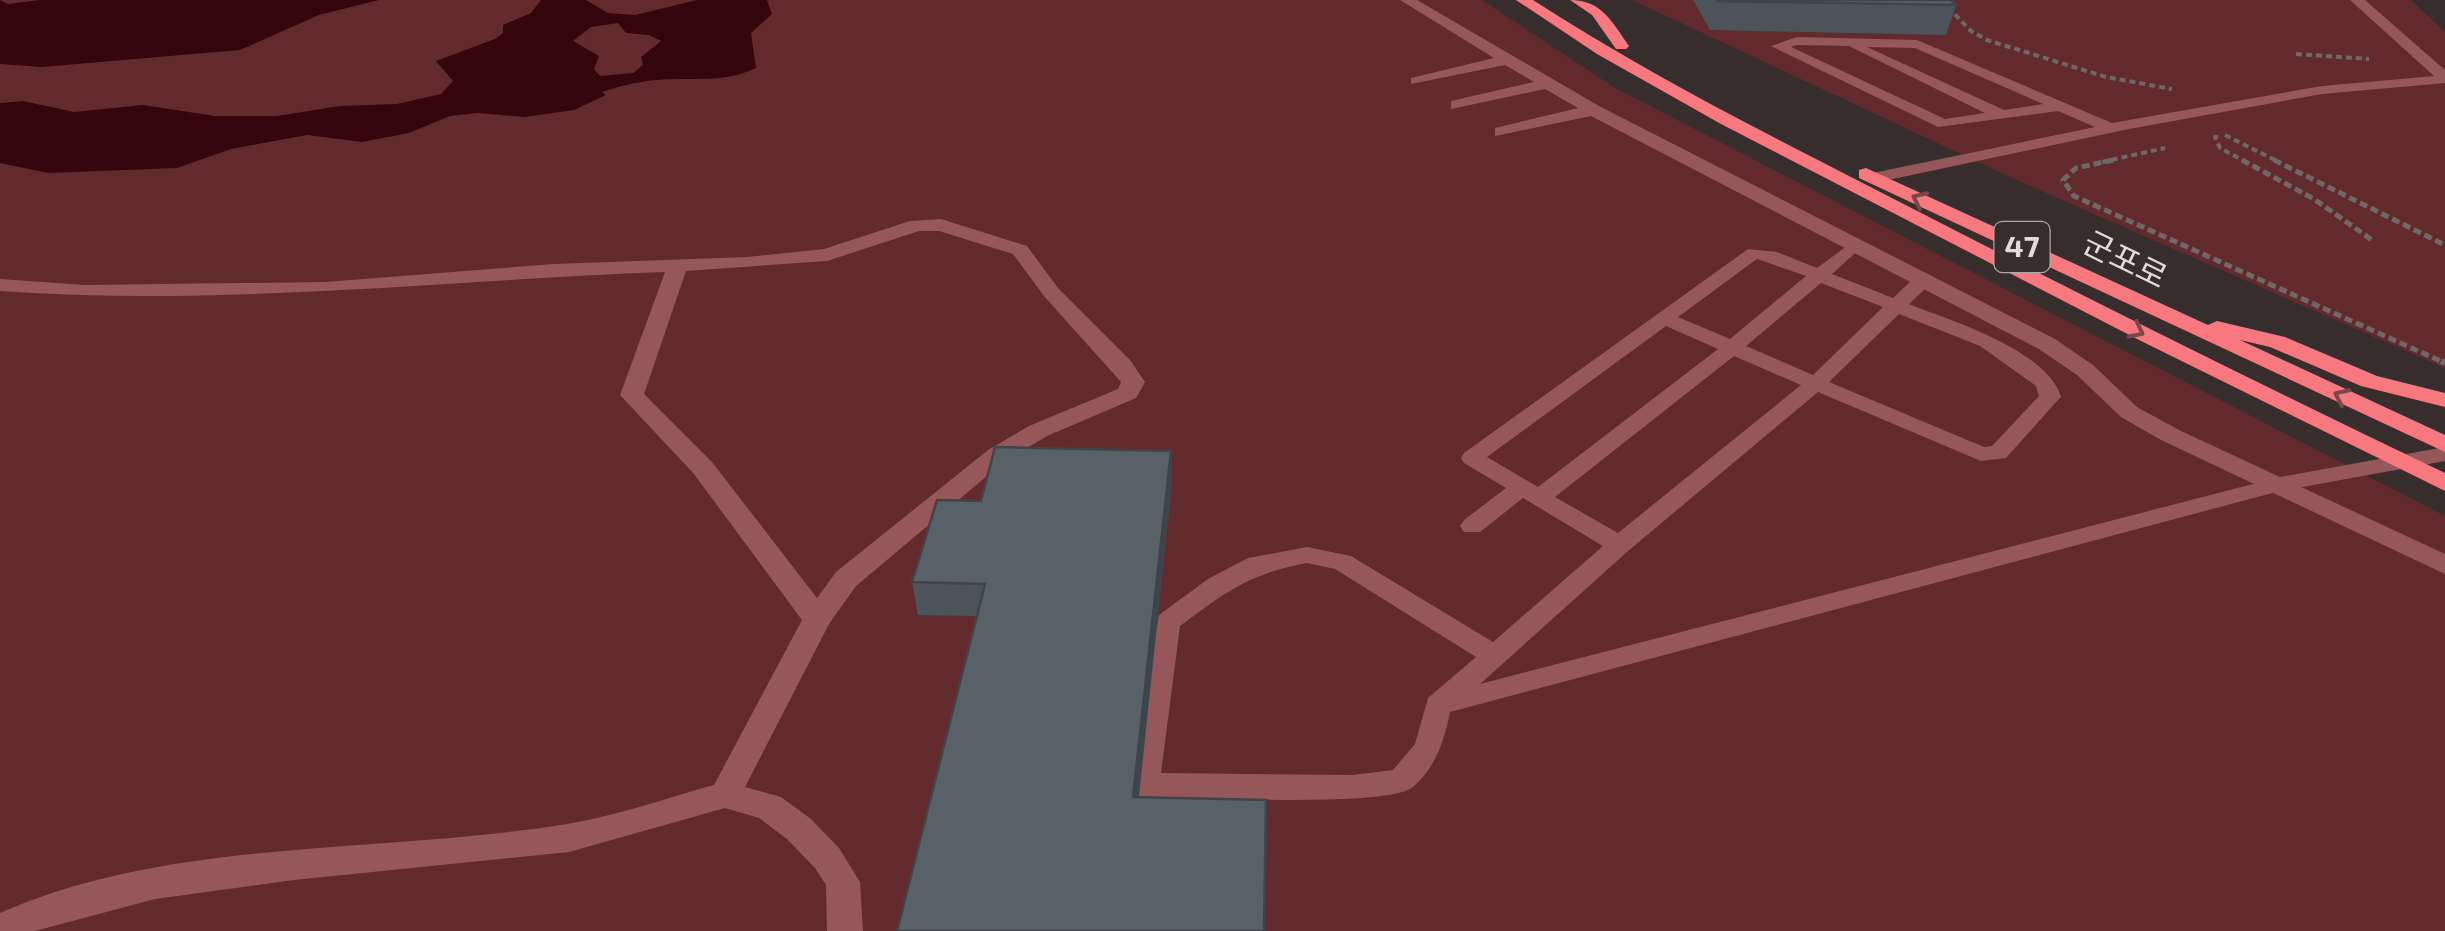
<svg xmlns="http://www.w3.org/2000/svg" width="2445" height="931" font-family="'Exo 2','Noto Sans KR',sans-serif">
<style>
.green{fill:#622a2d}
.water{fill:#34060c;fill-rule:evenodd}
.lines{fill:none;stroke-linecap:round;stroke-linejoin:round}
.path-far2{stroke:#706767;stroke-width:4;stroke-dasharray:6 4;stroke-linecap:butt}
.path-far1{stroke:#706767;stroke-width:5;stroke-dasharray:8 4;stroke-linecap:butt}
.path{stroke:#706767;stroke-width:6;stroke-dasharray:10 5;stroke-linecap:butt}
.lane{fill:#955759;fill-rule:evenodd}
.street{fill:#955759;fill-rule:evenodd}
.primary{fill:#f7797f;fill-rule:evenodd}
.wall{fill:#4c5359}
.shaded-wall{fill:#3e4449}
.building{fill:#586168;stroke:#3e4449;stroke-width:2.5}
.oneway{stroke:#7b484a}
.labels{text-anchor:middle;stroke-width:8;stroke-linejoin:round;paint-order:stroke}
.shield{fill:#382d2d;stroke:#afa7a7;stroke-width:2.5}
.shield-label{font-size:30px;font-weight:bold;fill:#e2dbdb}
.street-label{font-size:32px;fill:#e2dbdb;stroke:#382d2d}
</style>
<rect width="100%" height="100%" fill="#382d2d"/>
<!-- green -->
<path class="green" d="M0 0H1482L1615 88 2445 516V931H0Z
M1632 0H2411L2445 32V368L2010 177Z"/>
<!-- water -->
<path class="water" d="M0 0 8 4 40 0H379L319 15 240 50 42 67 0 64Z
M541 0H586L608 13 635 15 697 0H767L772 14 751 33 756 68C723 84 691 77 656 80 637 82 620 86 602 92L606 95 574 110 525 117 478 113 450 116 409 133 362 142 307 135 231 149 177 168 48 173 0 163V103L23 101 74 112 143 105 215 116H277L340 106 397 104 441 94 453 81 436 61 495 39 503 33V25L531 13ZM618 23 626 33 649 35 661 41 641 57 643 65 633 73 600 76 594 69 599 56 573 41 591 27Z"/>
<g class="lines">
<!-- path-far2 -->
<path class="path-far2" d="M1941 0 1971 31 1987 40 2106 77 2172 89
M2296 54 2369 59
M2225 135 2279 162
M2218 137H2215L2220 148 2246 162
M2102 162 2165 148"/>
<!-- path-far1 -->
<path class="path-far1" d="M2113 160 2076 168 2063 180 2074 196 2445 363
M2242 160 2314 199 2372 240
M2274 160 2445 245"/>
<!-- path -->
<path class="path" d="M2441 361 2445 363"/>
<!-- lane -->
<path class="lane" d="M2350 0H2365L2445 70V83L2322 94 2129 129 1874 183 1866 178 1868 174 2095 127 2058 111 1938 127 1771 46 1797 37 1917 40 2112 123 2322 86 2434 76ZM1797 45 1849 46 1985 113 1945 119 1791 47ZM1867 47 1915 48 2043 104 2004 110Z
M1855 240 1864 245 1832 274 1893 298 1917 275H1931V283L1909 304C1952 321 2047 350 2061 397L2057 401 2006 458 1981 461 1818 392 1628 551 1480 684 2280 477 2445 447V461L2280 491 1450 712C1444 741 1436 767 1413 787 1388 808 1199 797 1157 797L1149 833 1138 836 1127 833 1123 824 1159 615 1208 579 1248 558 1307 547 1351 556 1493 642 1603 546 1523 498 1480 532H1464L1460 526 1464 520 1506 488 1464 463 1461 458 1464 453 1748 249 1777 252 1817 268ZM1757 259 1806 276 1730 339 1678 317ZM1821 283 1883 307 1813 375 1746 346ZM1899 314 1980 346 2036 386 2039 396 1992 446 1984 447 1829 382ZM1666 326 1718 349 1538 487 1487 457ZM1734 356 1801 385 1618 533 1555 497ZM1307 563 1335 569 1476 657 1428 698 1415 744 1393 770 1352 775 1161 773 1180 626C1227 591 1249 574 1307 563Z"/>
<!-- street -->
<path class="street" d="M1400 0H1417L1599 106 2055 339 2093 365 2137 407 2179 430 2445 554V574L2161 440 2121 417 2077 375 2039 349 1591 116 1495 136V128L1578 108 1545 89 1451 109V101L1534 82 1505 65 1411 84V78L1494 58Z
M941 219 1027 246 1058 288 1130 360 1145 382 1136 398 1047 436 1006 460 856 586 829 624 745 787 781 797 811 819 839 848 860 882 863 931H827L826 885 815 868 787 839 759 818 725 808 569 852 294 880 155 899 35 931H0V913C172 837 384 854 567 824 617 816 666 798 714 785L802 620 694 474 620 395 665 272C442 280 224 307 0 291V279L84 285 325 282 554 264 747 257 824 249 910 221ZM919 231H939L1013 254 1044 296 1121 382 1118 389 1029 426 988 450 836 572 817 598 712 462 644 394 686 271 827 261Z"/>
<!-- primary -->
<path class="primary" d="M1516 0H1533C1647 74 1769 135 1890 197 2074 292 2259 384 2445 473V491L2141 341 1721 124 1597 54Z
M1570 0C1602 0 1612 22 1629 46L1626 49H1616L1592 15Z
M1866 168 2208 325 2217 321 2285 337 2377 376 2445 393V407L2361 386 2270 347 2240 340 2445 435V452L1859 178V170Z"/>
</g>
<!-- wall -->
<path class="wall" d="M1693 0H1951L1956 5 1946 35 1710 30Z
M1171 451 1172 482 1139 797 897 931 976 616 918 615 912 582 981 501Z"/>
<!-- shaded-wall -->
<path class="shaded-wall" d="M1171 451 1172 482 1135 830 1133 797Z"/>
<!-- building -->
<path class="building" d="M1717 0H1951L1956 5 1717 1Z
M995 447 1171 451 1133 797 1266 800 1264 931H897L985 584 912 582 937 500 981 501Z"/>
<!-- one-way arrows -->
<defs><path id="oneway-chevron" d="M-2-3.5L2.5 0L-2 3.5" fill="none" stroke-width="1.6" stroke-linecap="round" stroke-linejoin="round" transform="scale(2.5)"/></defs>
<g class="oneway">
<use href="#oneway-chevron" transform="translate(1919 199) rotate(-155)"/>
<use href="#oneway-chevron" transform="translate(2137 331) rotate(27)"/>
<use href="#oneway-chevron" transform="translate(2341 396) rotate(-155)"/>
</g>
<g class="labels">
<!-- shield labels -->
<rect class="shield" x="1994.5" y="222" width="55" height="50" rx="8"/>
<g class="shield-label">
<text x="2022" y="257">47</text>
</g>
<!-- street labels -->
<g class="street-label">
<text transform="translate(2125 260) rotate(26)" y="11">군포로</text>
</g>
</g>
</svg>
